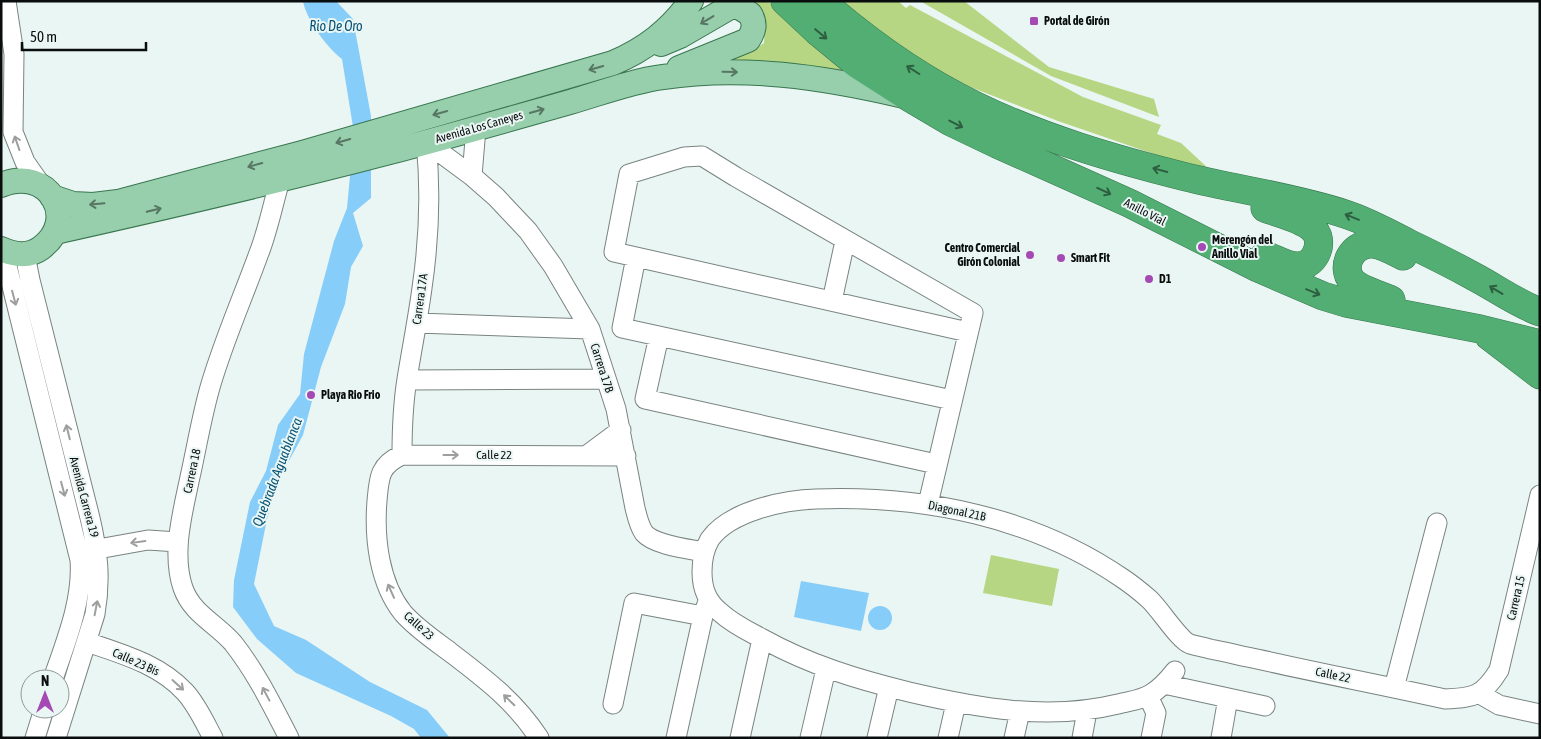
<svg xmlns="http://www.w3.org/2000/svg" width="1541" height="739" font-family="'Asap Condensed',sans-serif">
<style>
.green{fill:#b7d683}
.water{fill:#87cdf9}
.lines{fill:none;stroke-linecap:round;stroke-linejoin:round}
.minor-casing{stroke:#798481;stroke-width:21}
.major-casing{stroke:#38764f;stroke-width:26}
.highway-casing{stroke:#38764f;stroke-width:29}
.minor{stroke:#fff;stroke-width:19}
.major{stroke:#97ceab;stroke-width:24}
.highway{stroke:#52ae73;stroke-width:28}
.oneway{stroke:#577764}
.oneway2{stroke:#2e5e40}
.oneway3{stroke:#9d9e9e}
.poi-dot{fill:#a549b4;stroke:#eaf6f3;stroke-width:2}
.labels{text-anchor:middle;stroke-width:4;stroke-linejoin:round;paint-order:stroke}
.poi-label{font-size:12px;font-weight:bold;fill:#090d0d;stroke:#eaf6f3;text-anchor:start}
.street-label{font-size:12px;fill:#090d0d;stroke:#eaf6f3}
.water-label{font-size:14px;font-style:italic;fill:#075377;stroke:#eaf6f3}
</style>
<rect width="100%" height="100%" fill="#eaf6f3"/>
<!-- green -->
<path class="green" d="M756 1H768L816 45 851 72 784 63 753 62 694 66 751 52 764 43 765 19Z
M839 1H898L906 8 910 5 1083 97 1161 125 1157 134 1181 143 1210 170 1203 171 1058 121 957 82 891 41Z
M920 1H964L1049 67 1154 99 1159 117 1051 76Z
M991 555 1059 569 1052 606 983 593Z"/>
<!-- water -->
<path class="water" d="M303 1H336L353 19 371 116V198L353 213 363 246 351 267 345 304 321 367 303 435 278 481 267 519 254 584 274 626 306 640 370 682 427 710 450 738H421L414 729 391 716 296 673 257 639 233 607 234 580 250 502 266 471 278 425 300 394 304 354 334 241 347 208 354 133 342 59C327 48 306 19 303 1Z
M801 581 869 593 861 631 794 617Z
M868 618a12 12 0 1 1 24 0a12 12 0 1 1-24 0Z"/>
<g class="lines">
<defs>
<path id="minor" d="M6 1 14 54 13 132 25 162 41 185
M426 142 472 176 496 197 528 231 553 266 590 329 616 409 635 508C637 516 639 526 644 533 654 545 689 549 704 552
M472 176 476 128
M280 180C273 204 268 230 259 253 243 297 224 340 211 384 202 414 197 446 190 477 183 511 171 553 183 588 192 614 217 624 233 643 256 672 272 705 289 738
M3 250 80 560C83 600 66 641 53 679
M25 255 30 280 90 518C98 552 101 579 95 614L56 738
M636 257 622 328 952 400
M832 301 845 241
M417 323 590 329
M659 336 645 399 936 464
M407 380 605 379
M402 455C402 430 403 404 407 379 412 348 418 318 422 288 429 240 431 190 426 142
M586 456 621 430
M928 504 973 313 736 177 702 156 684 157 629 174 614 252 968 332
M98 549 148 540 178 542
M87 642C122 654 159 664 185 692 197 705 205 723 213 738
M1175 671C1168 680 1161 688 1151 694 1142 700 1129 701 1118 704 1049 721 977 708 909 692 856 679 810 665 761 638 748 631 733 624 721 613 707 602 702 589 702 572 702 560 704 549 710 539 730 511 784 500 816 499 923 495 1033 517 1122 578 1131 584 1141 592 1149 599 1160 609 1179 640 1190 644 1196 646 1204 647 1210 649 1226 652 1242 656 1257 659 1319 673 1382 685 1445 699 1474 698 1483 696 1499 670L1540 495
M1164 684 1265 706
M1394 688 1437 523
M1480 694 1499 705 1540 714
M1148 696 1156 713 1151 738
M613 704 634 603 703 616
M35 738 44 709
M539 738C515 701 484 678 450 652 434 640 416 628 403 613 379 583 374 538 377 501 379 478 379 465 402 455L626 456
M676 738 703 616 707 604
M740 738 762 639
M810 738 826 669
M877 738 889 687
M948 738 956 703
M1014 738 1020 711
M1082 738 1087 711
M1221 738 1228 698"/>
<path id="major" d="M661 44 680 36 730 7H739L750 14C756 24 754 31 748 40L679 68
M1 185C48 165 80 219 41 248 29 257 14 255 1 249
M52 197 73 204 93 205 118 202 302 153 613 63C646 49 670 30 691 1
M55 232C167 207 279 181 390 152 450 136 510 119 570 102 601 93 632 81 663 77 743 65 822 77 900 95"/>
<path id="highway" d="M785 1 817 31 857 64 907 96 951 122 997 144 1129 203 1258 268 1323 296 1346 303 1480 329 1540 344
M821 1C868 42 920 79 976 106 1042 138 1114 159 1186 177 1239 190 1293 197 1345 214 1367 221 1389 233 1410 244 1431 254 1453 265 1473 276 1496 288 1516 303 1540 312
M1265 208C1280 214 1300 218 1312 228 1326 240 1316 265 1299 266 1288 267 1276 259 1265 255
M1391 300C1380 295 1359 289 1352 281 1340 266 1352 245 1370 244 1380 243 1393 251 1403 256
M1489 336 1540 375"/>
</defs>
<!-- minor casing -->
<use href="#minor" class="minor-casing"/>
<!-- major casing -->
<use href="#major" class="major-casing"/>
<!-- highway casing -->
<use href="#highway" class="highway-casing"/>
<!-- minor -->
<use href="#minor" class="minor"/>
<!-- major -->
<use href="#major" class="major"/>
<!-- highway -->
<use href="#highway" class="highway"/>
</g>
<!-- one-way arrows -->
<defs><path id="oneway-shaft" d="M-6 0H5M1.5-3L5.5 0L1.5 3" fill="none" stroke-width="1.6" stroke-linecap="round" stroke-linejoin="round" transform="scale(1.25)"/></defs>
<g class="oneway">
<use href="#oneway-shaft" transform="translate(707 20) rotate(149)"/>
<use href="#oneway-shaft" transform="translate(596 68) rotate(164)"/>
<use href="#oneway-shaft" transform="translate(730 72) rotate(1)"/>
<use href="#oneway-shaft" transform="translate(537 111) rotate(-16)"/>
<use href="#oneway-shaft" transform="translate(440 113) rotate(164)"/>
<use href="#oneway-shaft" transform="translate(343 141) rotate(164)"/>
<use href="#oneway-shaft" transform="translate(255 165) rotate(165)"/>
<use href="#oneway-shaft" transform="translate(97 204) rotate(175)"/>
<use href="#oneway-shaft" transform="translate(154 210) rotate(-13)"/>
</g>
<g class="oneway2">
<use href="#oneway-shaft" transform="translate(821 34) rotate(40)"/>
<use href="#oneway-shaft" transform="translate(913 70) rotate(-148)"/>
<use href="#oneway-shaft" transform="translate(956 124) rotate(27)"/>
<use href="#oneway-shaft" transform="translate(1160 170) rotate(-165)"/>
<use href="#oneway-shaft" transform="translate(1104 191) rotate(25)"/>
<use href="#oneway-shaft" transform="translate(1352 217) rotate(-158)"/>
<use href="#oneway-shaft" transform="translate(1496 290) rotate(-149)"/>
<use href="#oneway-shaft" transform="translate(1313 292) rotate(22)"/>
</g>
<g class="oneway3">
<use href="#oneway-shaft" transform="translate(17 143) rotate(-109)"/>
<use href="#oneway-shaft" transform="translate(14 298) rotate(75)"/>
<use href="#oneway-shaft" transform="translate(68 432) rotate(-104)"/>
<use href="#oneway-shaft" transform="translate(451 455)"/>
<use href="#oneway-shaft" transform="translate(63 489) rotate(75)"/>
<use href="#oneway-shaft" transform="translate(138 542) rotate(172)"/>
<use href="#oneway-shaft" transform="translate(391 591) rotate(-114)"/>
<use href="#oneway-shaft" transform="translate(96 608) rotate(-79)"/>
<use href="#oneway-shaft" transform="translate(178 685) rotate(42)"/>
<use href="#oneway-shaft" transform="translate(266 694) rotate(-118)"/>
<use href="#oneway-shaft" transform="translate(509 700) rotate(-136)"/>
</g>
<!-- markers -->
<g class="poi-dot">
<rect x="1029" y="16" width="10" height="10" rx="2.5"/>
<circle cx="1202" cy="247" r="5"/>
<circle cx="1030" cy="255" r="5"/>
<circle cx="1061" cy="258" r="5"/>
<circle cx="1149" cy="279" r="5"/>
<circle cx="311" cy="395" r="5"/>
</g>
<g class="labels">
<!-- poi labels -->
<g class="poi-label">
<text x="1044" y="25">Portal de Girón</text>
<text x="1212" y="244">Merengón del<tspan x="1212" dy="14">Anillo Vial</tspan></text>
<text x="1020" y="252" text-anchor="end">Centro Comercial<tspan x="1020" dy="14">Girón Colonial</tspan></text>
<text x="1071" y="262">Smart Fit</text>
<text x="1159" y="283">D1</text>
<text x="321" y="399">Playa Rio Frio</text>
</g>
<!-- street labels -->
<g class="street-label">
<text transform="translate(479 127) rotate(-16)" y="4">Avenida Los Caneyes</text>
<text transform="translate(1145 212) rotate(27)" y="4">Anillo Víal</text>
<text transform="translate(420 299) rotate(-82)" y="4">Carrera 17A</text>
<text transform="translate(602 368) rotate(72)" y="4">Carrera 17B</text>
<text x="494" y="459">Calle 22</text>
<text transform="translate(192 471) rotate(-78)" y="4">Carrera 18</text>
<text transform="translate(84 497) rotate(75)" y="4">Avenida Carrera 19</text>
<text transform="translate(957 511) rotate(12)" y="4">Diagonal 21B</text>
<text transform="translate(1516 598) rotate(-77)" y="4">Carrera 15</text>
<text transform="translate(419 626) rotate(42)" y="4">Calle 23</text>
<text transform="translate(136 662) rotate(24)" y="4">Calle 23 Bis</text>
<text transform="translate(1333 675) rotate(12)" y="4">Calle 22</text>
</g>
<!-- water labels -->
<g class="water-label">
<text x="336" y="31">Rio De Oro</text>
<text transform="translate(277 472) rotate(-69)" y="5">Quebrada Aguablanca</text>
</g>
</g>
<!-- border -->
<rect width="1541" height="739" fill="none" stroke="#090d0d" stroke-width="5"/>
<!-- north arrow -->
<g transform="translate(45 694)"><circle r="24" fill="#eaf6f3" stroke="#909997"/>
<path d="M0-4L9 19L0 12L-9 19Z" fill="#a549b4"/>
<text y="-8" font-size="14" font-weight="bold" text-anchor="middle" fill="#090d0d">N</text>
</g>
<!-- scale -->
<path d="M22 42v8h124v-8" fill="none" stroke="#090d0d" stroke-width="2.5"/>
<text x="30" y="42" font-size="15" fill="#090d0d" stroke="#eaf6f3" stroke-width="4" paint-order="stroke">50 m</text>
</svg>
